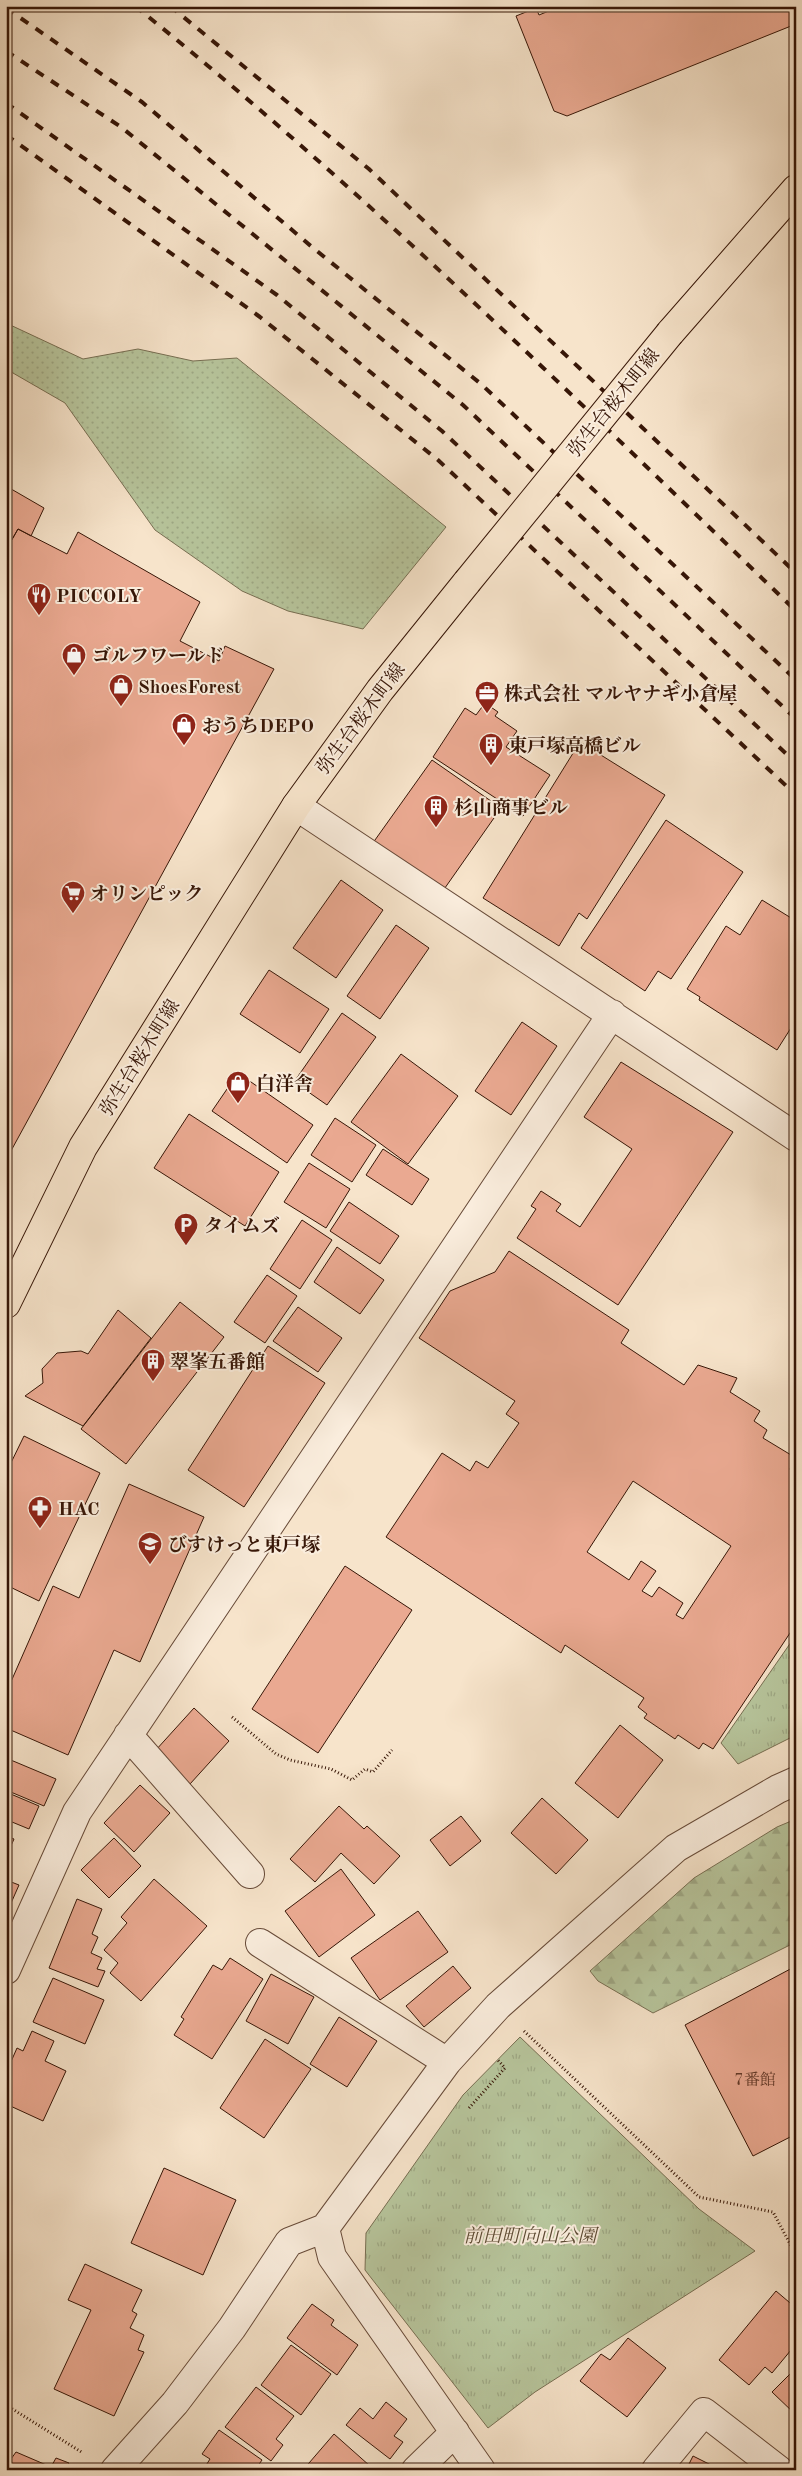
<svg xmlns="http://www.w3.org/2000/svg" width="802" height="2476" font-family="'Old Standard TT','Noto Serif JP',serif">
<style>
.grass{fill:url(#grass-dots);stroke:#776e52}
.forest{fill:url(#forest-firs);stroke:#776e52}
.park{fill:url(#park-tufts);stroke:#776e52}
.building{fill:#eaa991;stroke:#371607;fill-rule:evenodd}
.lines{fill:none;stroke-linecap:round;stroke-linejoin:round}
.minor-casing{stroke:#674a38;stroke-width:30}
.major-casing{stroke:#371607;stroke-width:30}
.path{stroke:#371607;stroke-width:3;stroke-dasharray:1 2.5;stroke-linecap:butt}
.minor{stroke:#faeddd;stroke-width:28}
.major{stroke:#f7e4cb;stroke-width:28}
.rail{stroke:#371607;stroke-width:4;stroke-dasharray:9 9;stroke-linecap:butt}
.major-bridge-casing{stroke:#371607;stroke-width:30;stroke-linecap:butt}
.major-bridge{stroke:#f7e4cb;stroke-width:28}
.labels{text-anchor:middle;stroke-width:4;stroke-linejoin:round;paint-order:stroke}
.number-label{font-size:16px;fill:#643b2a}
.street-label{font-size:19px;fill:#371607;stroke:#faeddd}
.poi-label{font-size:19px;font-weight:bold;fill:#371607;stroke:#faeddd;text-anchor:start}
.park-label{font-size:19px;font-style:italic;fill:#5d4b34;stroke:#faeddd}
</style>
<defs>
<pattern id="grass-dots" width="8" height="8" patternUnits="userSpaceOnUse" patternTransform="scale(1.25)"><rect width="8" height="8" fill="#b7c59c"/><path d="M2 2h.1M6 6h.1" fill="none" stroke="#9ea885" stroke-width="1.8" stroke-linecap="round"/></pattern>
<pattern id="forest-firs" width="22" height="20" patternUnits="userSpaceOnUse" patternTransform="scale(1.25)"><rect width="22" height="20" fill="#b7c59c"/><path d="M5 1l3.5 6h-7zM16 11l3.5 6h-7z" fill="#9ea885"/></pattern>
<pattern id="park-tufts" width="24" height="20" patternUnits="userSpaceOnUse" patternTransform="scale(1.25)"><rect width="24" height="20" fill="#b7c59c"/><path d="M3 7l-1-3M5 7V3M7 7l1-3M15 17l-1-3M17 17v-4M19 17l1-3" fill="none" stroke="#9ea885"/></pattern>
</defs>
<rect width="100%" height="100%" fill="#f7e4cb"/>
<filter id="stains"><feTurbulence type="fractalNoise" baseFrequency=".004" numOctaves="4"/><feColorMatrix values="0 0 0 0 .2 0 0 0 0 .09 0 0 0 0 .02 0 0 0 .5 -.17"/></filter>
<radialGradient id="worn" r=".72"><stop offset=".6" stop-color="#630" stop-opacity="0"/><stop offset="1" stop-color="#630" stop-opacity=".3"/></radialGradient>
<!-- grass -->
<path class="grass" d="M6 323 83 359 138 349 193 361 237 358 446 527 363 629 288 611 242 591 155 530 65 403 6 369Z"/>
<!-- forest -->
<path class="forest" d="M796 1819V1942L653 2013 598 1981 590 1971 694 1878 777 1827Z"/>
<!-- park -->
<path class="park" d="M796 1635V1735L738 1764 721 1743Z
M520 2037 699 2209 755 2251 535 2392 488 2428 365 2270 366 2233 463 2095Z"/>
<!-- building -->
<path class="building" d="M561 6H796V24L567 116 554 111 516 16 536 8 539 15Z
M6 486 44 508 31 536 18 529 6 550Z
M18 529 67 554 78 532 200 602 180 641 219 661 225 646 274 669 6 1160V550Z
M485 703 498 712 495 716 517 731 506 747 550 775 523 816 433 757 465 708 476 715Z
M580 742 665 795 587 919 579 913 559 946 483 898Z
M432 760 501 808 440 895 370 847Z
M666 820 743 872 671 979 658 971 645 991 581 948Z
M341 880 383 910 336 978 293 948Z
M762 900 796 921V1020L777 1050 699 1000 700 997 687 989 726 926 740 935Z
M396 925 429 948 380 1019 347 996Z
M269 970 329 1009 300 1053 240 1014Z
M342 1013 376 1037 327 1105 294 1082Z
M522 1022 557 1046 511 1115 475 1091Z
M401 1054 458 1096 408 1164 351 1122Z
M621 1062 733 1132 618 1305 517 1238 536 1209 531 1206 541 1191 561 1204 556 1211 580 1227 632 1149 584 1117Z
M238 1073 313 1125 287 1163 212 1111Z
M189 1114 279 1172 245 1226 154 1168Z
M335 1118 376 1145 352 1182 311 1155Z
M383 1149 429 1179 412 1205 366 1175Z
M309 1163 350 1189 326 1228 284 1202Z
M349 1202 399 1236 380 1264 330 1231Z
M302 1220 332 1240 300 1289 270 1269Z
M337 1247 384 1280 360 1314 314 1282Z
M509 1251 629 1330 621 1343 684 1385 698 1365 737 1378 730 1392 760 1411 754 1421 767 1430 763 1438 796 1458 790 1469 796 1479V1624L713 1749 703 1743 699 1749 678 1735 675 1739 644 1718 647 1714 638 1707 644 1698 565 1645 561 1653 386 1537 442 1453 470 1471 476 1461 488 1468 519 1423 506 1414 515 1401 419 1338 450 1291 495 1272ZM633 1481 731 1546 683 1619 676 1615 683 1603 659 1587 652 1597 642 1591 656 1571 641 1561 629 1580 587 1552Z
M267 1275 297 1296 265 1343 234 1322Z
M180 1302 224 1337 126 1464 81 1429Z
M298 1307 342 1338 318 1372 273 1341Z
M118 1310 151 1338 83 1426 25 1396 43 1383 42 1369 57 1353 81 1351 88 1354Z
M268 1346 325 1383 244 1507 188 1470Z
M24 1436 100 1473 39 1601 6 1585V1473Z
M129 1484 204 1517 140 1662 114 1650 68 1755 6 1728V1693L53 1586 79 1598Z
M345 1566 412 1610 318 1753 252 1709Z
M194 1708 229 1741 190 1784 155 1751Z
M620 1725 663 1760 618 1818 575 1783Z
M6 1758 56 1779 44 1806 6 1790Z
M140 1785 170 1813 134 1852 104 1823Z
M6 1792 39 1806 29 1829 12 1822 6 1831Z
M542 1798 588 1840 556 1874 511 1833Z
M339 1806 364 1829 367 1826 400 1856 374 1884 341 1853 315 1882 290 1859Z
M461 1816 481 1841 450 1866 430 1840Z
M6 1836 14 1839 6 1857Z
M114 1838 141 1866 109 1898 81 1870Z
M341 1869 375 1915 319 1957 285 1911Z
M154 1879 207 1926 141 2001 110 1973 118 1963 104 1950 127 1923 121 1917Z
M6 1880 19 1885 8 1910H6Z
M77 1899 102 1909 92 1934 98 1937 91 1953 102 1958 97 1969 105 1971 98 1987 49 1968Z
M418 1911 448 1952 380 2000 351 1958Z
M230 1958 263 1979 212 2059 174 2035 184 2019 181 2017 213 1965 222 1970Z
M453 1966 471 1988 424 2027 406 2006Z
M796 1966V2134L753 2156 685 2025Z
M271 1974 314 1997 288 2044 246 2021Z
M53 1978 104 2000 85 2044 33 2022Z
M339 2017 377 2041 347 2087 310 2064Z
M32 2031 54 2041 45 2061 66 2071 43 2121 6 2104V2073L17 2048 23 2051Z
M265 2039 311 2069 264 2138 220 2108Z
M164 2168 236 2200 203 2275 131 2243Z
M85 2264 142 2290 132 2311 137 2314 130 2328 144 2335 138 2350 144 2352 114 2416 54 2389 91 2310 68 2300Z
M776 2291 796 2308V2330L793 2333 796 2335V2344L772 2373 765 2367 749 2385 719 2360Z
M312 2304 334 2320 331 2325 358 2345 337 2375 287 2338Z
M628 2338 666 2368 627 2417 580 2381 601 2354 610 2360Z
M291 2345 331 2374 301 2415 261 2385Z
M796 2368V2413L795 2414 772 2392Z
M256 2387 294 2416 276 2439 283 2445 271 2461 225 2427Z
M386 2402 407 2419 394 2436 403 2442 390 2459 346 2425 360 2408 373 2419Z
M219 2430 262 2460 255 2470H203L210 2459 202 2454Z
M334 2434 370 2466 367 2470H303Z
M16 2452 51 2467 56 2458 69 2463 64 2470H6V2466Z
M693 2456 721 2470H686Z"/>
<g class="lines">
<defs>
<path id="minor" d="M296 806 796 1137
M128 1735 250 1874
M260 1943 447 2062
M6 1970 77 1812 612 1014
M325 2228 332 2257 481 2470
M115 2470 175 2403 232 2328 289 2242 325 2228 447 2062 498 2006 676 1848 778 1789 796 1781
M416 2470 455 2432
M656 2470 704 2412 779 2470"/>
<path id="major" d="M670 333 796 189
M6 1304 83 1147 296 806 380 690 467 582"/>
</defs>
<!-- minor casing -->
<use href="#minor" class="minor-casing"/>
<!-- major casing -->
<use href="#major" class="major-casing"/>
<!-- path -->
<path class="path" d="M232 1717 276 1754 290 1760 331 1769 352 1780 365 1769 373 1772 392 1750
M524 2031 699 2197 773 2212 796 2255
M469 2108 505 2068 497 2059
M6 2405 83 2453"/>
<!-- minor -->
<use href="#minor" class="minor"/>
<!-- major -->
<use href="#major" class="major"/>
<!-- rail -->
<path class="rail" d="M135 6C368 193 581 404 796 611
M170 6 369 169 796 573
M6 8 142 102 312 247 481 384 796 680
M6 51 121 127 463 405 796 719
M6 103 277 295 442 431 796 763
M6 135 260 317 438 460 796 795"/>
<defs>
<path id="major-bridge" d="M467 582 670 333"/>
</defs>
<!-- major-bridge casing -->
<use href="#major-bridge" class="major-bridge-casing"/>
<!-- major-bridge -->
<use href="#major-bridge" class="major-bridge"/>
</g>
<!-- icons -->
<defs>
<symbol id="restaurant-pin" viewBox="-11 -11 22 30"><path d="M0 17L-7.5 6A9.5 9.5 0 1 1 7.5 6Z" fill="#8f2418" stroke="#faeddd"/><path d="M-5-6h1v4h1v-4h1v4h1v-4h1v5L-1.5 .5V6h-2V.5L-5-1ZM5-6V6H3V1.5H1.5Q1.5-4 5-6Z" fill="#fff"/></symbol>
<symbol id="shop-pin" viewBox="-11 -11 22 30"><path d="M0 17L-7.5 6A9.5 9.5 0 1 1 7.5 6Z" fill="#8f2418" stroke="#faeddd"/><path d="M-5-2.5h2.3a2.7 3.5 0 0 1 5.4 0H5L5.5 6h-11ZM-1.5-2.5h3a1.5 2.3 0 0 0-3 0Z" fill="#fff"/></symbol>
<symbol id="office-pin" viewBox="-11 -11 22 30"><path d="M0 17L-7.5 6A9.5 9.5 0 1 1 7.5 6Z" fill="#8f2418" stroke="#faeddd"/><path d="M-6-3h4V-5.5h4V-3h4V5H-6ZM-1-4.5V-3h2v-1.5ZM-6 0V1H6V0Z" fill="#fff"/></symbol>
<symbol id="building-pin" viewBox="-11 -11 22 30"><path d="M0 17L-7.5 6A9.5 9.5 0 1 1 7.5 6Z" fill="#8f2418" stroke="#faeddd"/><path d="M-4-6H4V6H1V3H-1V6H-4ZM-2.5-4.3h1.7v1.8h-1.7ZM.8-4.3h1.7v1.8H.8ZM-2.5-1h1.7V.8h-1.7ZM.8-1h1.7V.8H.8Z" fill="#fff"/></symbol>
<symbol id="supermarket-pin" viewBox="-11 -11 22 30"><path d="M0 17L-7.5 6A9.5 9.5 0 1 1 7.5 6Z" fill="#8f2418" stroke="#faeddd"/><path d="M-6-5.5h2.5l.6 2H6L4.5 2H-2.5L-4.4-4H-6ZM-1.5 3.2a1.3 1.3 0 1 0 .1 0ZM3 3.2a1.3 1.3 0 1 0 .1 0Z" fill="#fff"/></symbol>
<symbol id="parking-pin" viewBox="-11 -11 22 30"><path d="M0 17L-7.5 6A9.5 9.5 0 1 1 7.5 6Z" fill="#8f2418" stroke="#faeddd"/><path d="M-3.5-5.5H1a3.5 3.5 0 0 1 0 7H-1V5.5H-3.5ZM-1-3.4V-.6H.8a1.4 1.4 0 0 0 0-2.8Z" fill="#fff"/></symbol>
<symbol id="pharmacy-pin" viewBox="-11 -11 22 30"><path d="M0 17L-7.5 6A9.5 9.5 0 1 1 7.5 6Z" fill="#8f2418" stroke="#faeddd"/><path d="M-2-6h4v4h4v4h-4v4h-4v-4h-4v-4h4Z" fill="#fff"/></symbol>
<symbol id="school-pin" viewBox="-11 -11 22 30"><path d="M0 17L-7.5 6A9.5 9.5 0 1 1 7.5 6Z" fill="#8f2418" stroke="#faeddd"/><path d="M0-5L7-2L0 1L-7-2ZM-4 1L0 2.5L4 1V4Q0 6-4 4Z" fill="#fff"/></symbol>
</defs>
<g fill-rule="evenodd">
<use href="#restaurant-pin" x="25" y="581" width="28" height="38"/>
<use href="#shop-pin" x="60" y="641" width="28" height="38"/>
<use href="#shop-pin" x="107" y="672" width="28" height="38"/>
<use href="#office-pin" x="473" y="679" width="28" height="38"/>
<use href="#shop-pin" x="170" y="711" width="28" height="38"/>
<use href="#building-pin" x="477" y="731" width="28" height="38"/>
<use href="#building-pin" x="422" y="793" width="28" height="38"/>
<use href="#supermarket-pin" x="59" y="879" width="28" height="38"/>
<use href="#shop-pin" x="224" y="1069" width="28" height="38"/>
<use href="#parking-pin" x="172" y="1211" width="28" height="38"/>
<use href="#building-pin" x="139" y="1347" width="28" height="38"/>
<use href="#pharmacy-pin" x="26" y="1494" width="28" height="38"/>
<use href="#school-pin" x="136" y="1530" width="28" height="38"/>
</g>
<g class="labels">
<!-- number labels -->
<g class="number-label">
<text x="755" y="2085">7番館</text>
</g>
<!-- street labels -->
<g class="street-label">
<text transform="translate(613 402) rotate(-51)" y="7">弥生台桜木町線</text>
<text transform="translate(360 718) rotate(-53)" y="7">弥生台桜木町線</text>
<text transform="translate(139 1057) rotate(-58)" y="7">弥生台桜木町線</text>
</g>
<!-- poi labels -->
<g class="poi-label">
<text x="56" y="602">PICCOLY</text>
<text x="92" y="662">ゴルフワールド</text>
<text x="138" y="693">ShoesForest</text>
<text x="504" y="700">株式会社 マルヤナギ小倉屋</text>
<text x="202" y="732">おうちDEPO</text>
<text x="508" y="752">東戸塚高橋ビル</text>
<text x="454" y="814">杉山商事ビル</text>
<text x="90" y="900">オリンピック</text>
<text x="256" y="1090">白洋舎</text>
<text x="204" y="1232">タイムズ</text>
<text x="170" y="1368">翠峯五番館</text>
<text x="58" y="1515">HAC</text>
<text x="168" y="1551">びすけっと東戸塚</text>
</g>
<!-- park labels -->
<g class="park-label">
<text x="530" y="2242">前田町向山公園</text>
</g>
</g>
<!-- margin -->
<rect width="802" height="2476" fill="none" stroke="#f7e4cb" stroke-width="25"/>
<rect x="8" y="8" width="787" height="2461" fill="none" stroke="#371607" stroke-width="2.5"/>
<rect x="12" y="12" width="777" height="2451" fill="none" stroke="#371607"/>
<rect width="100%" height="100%" filter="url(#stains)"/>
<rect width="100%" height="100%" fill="url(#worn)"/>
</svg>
